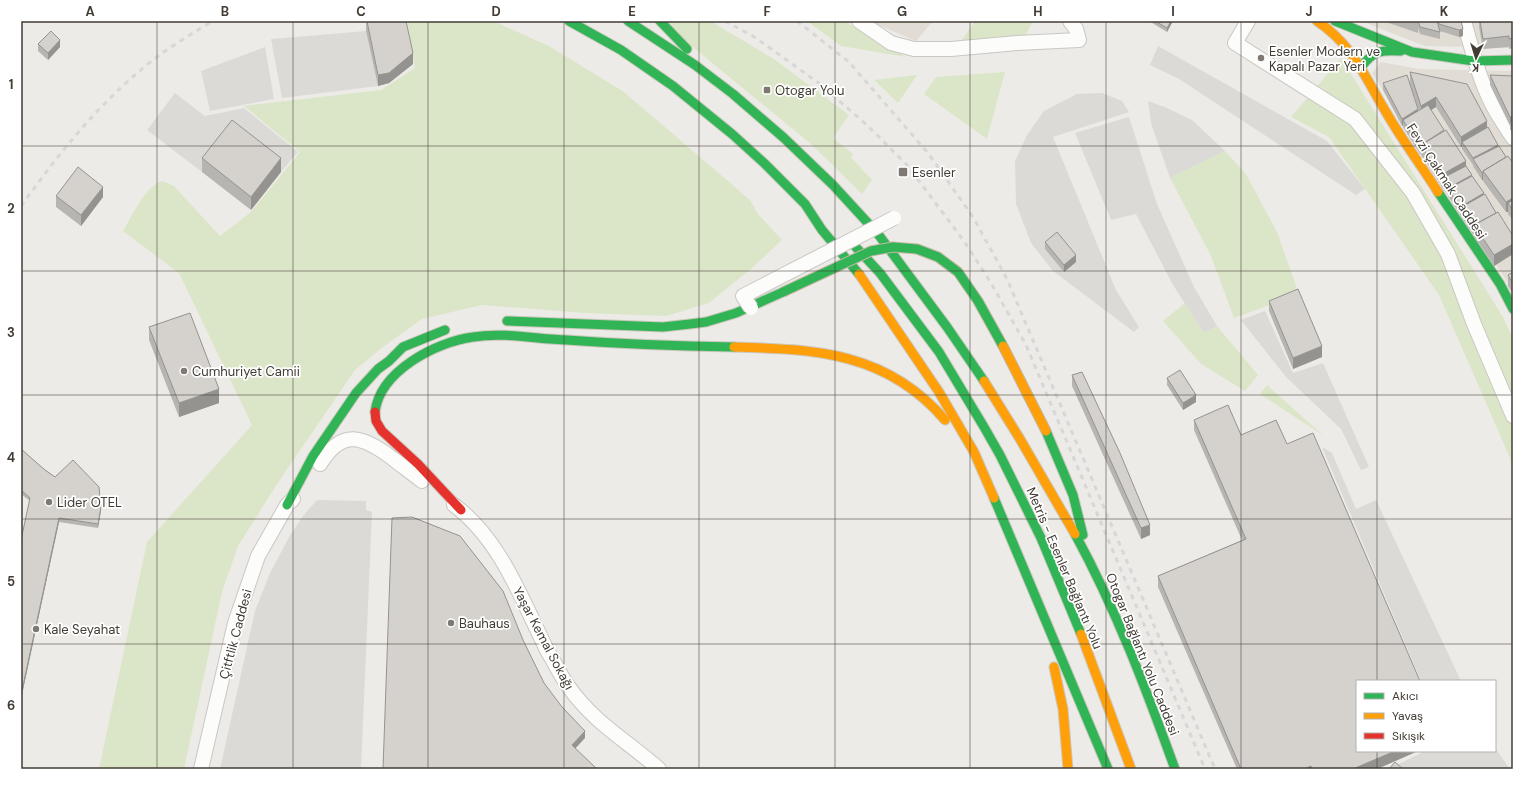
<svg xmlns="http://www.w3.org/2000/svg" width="1534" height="790" font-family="'DM Sans',sans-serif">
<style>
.residential{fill:#e1ddd4}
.green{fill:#dbe6c8}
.parking{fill:#dcdad7}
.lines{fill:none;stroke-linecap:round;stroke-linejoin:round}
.street-casing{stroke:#c9c7c3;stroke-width:16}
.fast-casing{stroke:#ccc8be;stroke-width:11}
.slow-casing{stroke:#ccc8be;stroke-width:11}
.jam-casing{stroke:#ccc8be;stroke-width:11}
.street{stroke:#fcfcfb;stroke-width:14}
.fast{stroke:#30b455;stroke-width:9}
.slow{stroke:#ff9f0a;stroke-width:9}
.jam{stroke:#e5322d;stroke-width:9}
.rail{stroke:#d8d7d7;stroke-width:3;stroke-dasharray:5 5;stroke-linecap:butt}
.street-bridge-casing{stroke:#c9c7c3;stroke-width:16;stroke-linecap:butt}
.fast-bridge-casing{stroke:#c3b7a4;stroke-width:11;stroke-linecap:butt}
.slow-bridge-casing{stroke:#c3b7a4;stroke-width:11;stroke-linecap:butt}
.street-bridge{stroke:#fcfcfb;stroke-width:14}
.fast-bridge{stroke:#30b455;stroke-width:9}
.slow-bridge{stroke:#ff9f0a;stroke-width:9}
.wall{fill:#b7b5b1}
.shaded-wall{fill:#959390}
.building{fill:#d5d2ce;stroke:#959390}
.grid{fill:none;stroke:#423c34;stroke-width:1;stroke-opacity:0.55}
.poi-dot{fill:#7e7973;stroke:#fff;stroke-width:1.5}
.labels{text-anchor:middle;stroke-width:3.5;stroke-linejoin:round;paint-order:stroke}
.poi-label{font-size:13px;fill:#423c34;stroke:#fff;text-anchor:start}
.street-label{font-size:13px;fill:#423c34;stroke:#fff}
.neatline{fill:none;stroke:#423c34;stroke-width:1.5}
.grid-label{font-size:13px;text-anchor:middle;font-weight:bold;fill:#423c34}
</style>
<rect width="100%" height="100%" fill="#edebe7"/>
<!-- residential -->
<path class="residential" d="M869 21H933L916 41Z
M1361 21H1513V48L1425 46Z
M1381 62 1419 69 1513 71V291L1372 73Z"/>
<!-- green -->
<path class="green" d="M407 21H493L549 46 624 92 750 200 758 214 782 240 752 268 709 303 666 316 586 313 482 305 422 319 383 347 355 370 277 484 238 546 222 592 184 769H99L147 542 252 425 179 273 123 231C132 216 145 186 162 181L174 186 220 236 251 212 300 152 244 106 381 90 415 68Z
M667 21H710L774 59 849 115 833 138 853 154 851 157 872 180 862 194 811 144 689 44Z
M807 21H844L906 57 841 46Z
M975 21H1033L1024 38 959 44Z
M1341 58 1503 317 1513 339V465L1439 295 1329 137 1291 117Z
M1005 72 987 139 924 94 936 77Z
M917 75 898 103 874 80Z
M1225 151 1246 174 1277 232 1299 294 1234 318 1211 256 1170 178Z
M1185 303 1204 333 1217 326 1258 375 1245 391 1201 364 1163 321Z
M1267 385 1324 436 1260 394Z"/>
<!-- parking -->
<path class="parking" d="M366 31 378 86 282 98 271 39Z
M1158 46 1327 141 1365 189 1356 195 1179 79 1150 65Z
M265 47 274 99 210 111 201 71Z
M175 93 205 116 244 108 298 152 281 172 232 134 202 172 147 130Z
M1102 93 1122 101 1129 112 1053 137 1116 290 1139 327 1134 332 1053 271 1031 243 1016 204 1015 161 1027 135 1044 111 1077 94Z
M1148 101 1167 108 1192 120 1225 151 1170 178 1151 123Z
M1129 117 1157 204 1194 287 1217 326 1204 333 1173 285 1136 214 1111 220 1075 133Z
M1265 311 1293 373 1323 363 1369 467 1361 470 1341 429 1286 377 1241 320Z
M1322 447 1332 453 1356 509 1376 500 1461 681H1421Z
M317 500 366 501V510L372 512 361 769H220L255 611 270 573 289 537 303 516Z
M1495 748 1510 769H1394L1393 767 1421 753 1420 751H1495Z"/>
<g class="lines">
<defs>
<path id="street" d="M859 21 891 43 914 49H951L1017 43 1079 40 1076 29 1070 21
M1248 21 1235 43 1355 119 1413 193 1448 254 1474 324 1513 416
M1464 21C1472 50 1479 79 1493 106 1499 117 1506 127 1513 138
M320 464C342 428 363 436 392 458 402 466 412 473 422 481
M454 505C502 541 522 601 548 652 555 663 560 675 568 686 594 723 626 740 659 769
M201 769 235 623 258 556 287 505 293 499"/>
<path id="fast" d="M569 21 621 50 673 86 732 134 764 163 805 204 822 230 859 274
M628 21 695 65 733 94 784 138 833 185 878 234 947 327 984 381
M660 21 687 49
M1335 21 1412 52 1474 61 1513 60
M1362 66C1374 50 1382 50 1401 51
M1438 192 1500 284 1513 309
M851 242 880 273 939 352 984 427 1000 455 1041 538 1081 634
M507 321 663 327 690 324 706 322 736 313 783 292
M375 412C380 371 436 342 473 337 504 332 536 339 567 340 623 344 679 346 734 347
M1046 431 1073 495 1083 535
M994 498 1108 769
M287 505 313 456 356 393 378 369 389 361 403 347 445 330
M1075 534C1116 609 1146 689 1175 769"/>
<path id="slow" d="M1317 21C1354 46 1364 76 1386 112 1402 140 1421 165 1438 192
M859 274 939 392 974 452 994 498
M734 347C817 349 888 353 945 420
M984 381 1020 439 1075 534
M1081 634 1131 769
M1054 667 1063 709 1068 769"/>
<path id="jam" d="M375 412 376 421 382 431 418 464 461 510"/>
</defs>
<!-- street casing -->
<use href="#street" class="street-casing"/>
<!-- fast casing -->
<use href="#fast" class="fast-casing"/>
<!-- slow casing -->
<use href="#slow" class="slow-casing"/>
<!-- jam casing -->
<use href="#jam" class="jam-casing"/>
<!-- street -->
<use href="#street" class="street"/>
<!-- fast -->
<use href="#fast" class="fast"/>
<!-- slow -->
<use href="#slow" class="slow"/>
<!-- jam -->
<use href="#jam" class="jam"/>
<!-- rail -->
<path class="rail" d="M725 21 756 38 820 84 868 126 907 165 964 241 991 283 1026 345 1205 769
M797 21 849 62 928 153 973 217 1007 279 1215 769
M21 206C55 159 91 113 135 75 158 54 186 37 213 21"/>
<defs>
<path id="street-bridge" d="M751 308 743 296 894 218"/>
<path id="fast-bridge" d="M783 292 871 251 893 247 917 249 938 257 958 272 978 301 1003 346"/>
<path id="slow-bridge" d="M1003 346 1046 431"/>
</defs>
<!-- street-bridge casing -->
<use href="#street-bridge" class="street-bridge-casing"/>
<!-- fast-bridge casing -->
<use href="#fast-bridge" class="fast-bridge-casing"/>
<!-- slow-bridge casing -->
<use href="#slow-bridge" class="slow-bridge-casing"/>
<!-- street-bridge -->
<use href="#street-bridge" class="street-bridge"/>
<!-- fast-bridge -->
<use href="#fast-bridge" class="fast-bridge"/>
<!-- slow-bridge -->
<use href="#slow-bridge" class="slow-bridge"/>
</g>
<!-- wall -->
<path class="wall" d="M366 21 413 64 389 83 378 86 366 31Z
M1149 21H1173L1167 32Z
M1383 21H1461L1463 36 1459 37 1440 31V39L1420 34 1418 28V33Z
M1479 21H1513V48L1509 49V47L1483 49 1479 27Z
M38 44 60 47 48 60 38 51Z
M1410 72 1487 127 1498 146 1506 157 1513 163V220L1508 214V212H1506L1483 181V180H1482L1473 166V165L1462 149V147H1461L1436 107 1431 110 1484 195 1513 236V254L1494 266 1474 236V234H1473L1460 215V213V214L1448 196V195L1441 186V185L1421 155V153L1420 154 1403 127V125L1402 126 1383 90V83L1418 111H1419L1410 83Z
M1490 75 1513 76V134L1510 129V126L1490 85Z
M202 158 281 172 251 210 202 172Z
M56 196 103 197 81 226 56 207Z
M1045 242 1076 262 1064 272 1045 249Z
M1513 272V294L1508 286V275Z
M1269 301 1322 357 1293 369 1269 311Z
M149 327 219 403 179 417 149 340Z
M1072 375 1150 535 1141 539 1072 386Z
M1167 378 1196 402 1183 410 1167 385Z
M1194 420 1241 435 1357 681 1418 751 1377 769H1237L1158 587V576L1242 540 1194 430Z
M21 449 45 470 101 510 98 528 59 522 21 699V540L30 501 21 494Z"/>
<!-- shaded-wall -->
<path class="shaded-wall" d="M1171 21H1173L1167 32V28Z
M1463 29V36L1459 37V30Z
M60 40V47L48 60V53Z
M413 53V64L389 83 378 86V75Z
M1436 97V107L1421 116V106Z
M1418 109V116L1403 120V125L1402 126V119Z
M1513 116V126L1510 122V117Z
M1487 121V131L1462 142V147H1461V137Z
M1498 145V152L1473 159V165V158Z
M1421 146V153L1420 154V147Z
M281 158V172L251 210V197Z
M1466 161V172L1441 179V185V175Z
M1482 173H1483V180H1482Z
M1472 175V182L1448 189V195V188Z
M103 187V197L81 226V215Z
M1484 193V200L1460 208V214V207Z
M1513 198V208L1508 203V212H1506V202Z
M1473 227H1474V234H1473Z
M1513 244V254L1494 266V255Z
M1076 255V262L1064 272V265Z
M1322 346V357L1293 369V358Z
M219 389V403L179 417V403Z
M1196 395V402L1183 410V403Z
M101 507V510L98 528V524Z
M59 518V522L21 699V695Z
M1150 525V535L1141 539V528Z
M585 731V738L572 752V745Z
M1395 751H1418L1377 769H1353Z
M1311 766V769H1304Z"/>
<!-- building -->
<path class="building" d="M367 21H406L413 53 389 73 378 75Z
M1155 21H1171L1167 28Z
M1418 21H1437L1440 32 1420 27Z
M1438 21H1461L1463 29 1459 30 1439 24Z
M1480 21H1513V38L1509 39V36L1483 39Z
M51 31 60 40 48 53 38 44Z
M1410 72 1467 84 1487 121 1461 137 1436 97 1421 106Z
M1407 75 1418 109 1402 119 1383 83Z
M1490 75 1513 76V116L1510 117Z
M1428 105 1444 130 1421 145V146L1420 147 1403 120Z
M232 120 281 158 251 197 202 158Z
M1513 121V127L1510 122Z
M1488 127 1498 145 1473 158 1462 142Z
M1446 130 1466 161 1441 175 1421 145Z
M1499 146 1506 157 1483 171V173H1482L1473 159Z
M1508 156 1513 163V198L1506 202 1483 171Z
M1466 166 1472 175 1448 188 1441 179Z
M78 167 103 187 81 215 56 196Z
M1472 176 1484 193 1460 207 1448 189Z
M1485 194 1496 213 1474 225V227H1473L1460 208Z
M1513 200V210L1508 203Z
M1498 212 1513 236V244L1494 255 1474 225Z
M1057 232 1076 255 1064 265 1045 242Z
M1513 272V284L1508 275Z
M1298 289 1322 346 1293 358 1269 301Z
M190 313 219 389 179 403 149 327Z
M1180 370 1196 395 1183 403 1167 378Z
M1082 372 1120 453 1150 525 1141 528 1072 375Z
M1228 405 1241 435 1276 420 1287 444 1313 433 1420 681H1357V751H1395L1353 769H1312L1311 766 1304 769H1241L1158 576 1246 539 1194 420Z
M21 449 45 470 55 477 73 460 99 487 101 507 98 524 59 518 21 695V540L30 498 21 490Z
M412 517 460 536 503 591 523 640 544 683 562 707 585 731 572 745 597 769H383L392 518Z
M1395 762 1403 769H1389Z"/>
<!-- grid -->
<path class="grid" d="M157 21V769M293 21V769M428 21V769M564 21V769M699 21V769M835 21V769M970 21V769M1106 21V769M1241 21V769M1377 21V681M21 146H1513M21 271H1513M21 395H1513M21 519H1513M21 644H1513M1377 751V769"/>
<!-- markers -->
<g class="poi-dot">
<circle cx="1261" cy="58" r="4"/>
<rect x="763" y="86" width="8" height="8" rx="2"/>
<rect x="898" y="167" width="10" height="10" rx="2"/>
<circle cx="184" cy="371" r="4"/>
<circle cx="49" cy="502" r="4"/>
<circle cx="451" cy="623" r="4"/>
<circle cx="36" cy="629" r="4"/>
</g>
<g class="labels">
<!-- poi labels -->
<g class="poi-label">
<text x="1269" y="56">Esenler Modern ve<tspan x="1269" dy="15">Kapalı Pazar Yeri</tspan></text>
<text x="775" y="95">Otogar Yolu</text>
<text x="912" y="177">Esenler</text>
<text x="192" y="376">Cumhuriyet Camii</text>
<text x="57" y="507">Lider OTEL</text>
<text x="459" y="628">Bauhaus</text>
<text x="44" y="634">Kale Seyahat</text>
</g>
<!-- street labels -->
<g class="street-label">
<text transform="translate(1447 181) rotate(57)" y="5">Fevzi Çakmak Caddesi</text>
<text transform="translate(1065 568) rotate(67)" y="5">Metris - Esenler Bağlantı Yolu</text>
<text transform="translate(235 634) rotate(-75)" y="5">Çitftlik Caddesi</text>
<text transform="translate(544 638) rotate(62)" y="5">Yaşar Kemal Sokağı</text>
<text transform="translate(1143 654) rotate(68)" y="5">Otogar Bağlantı Yolu Caddesi</text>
</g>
</g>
<!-- border -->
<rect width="1534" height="790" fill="none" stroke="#ffffff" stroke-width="44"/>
<!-- legend -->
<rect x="1356" y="680" width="140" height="72" fill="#ffffff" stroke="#b3b1ae"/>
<rect x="1364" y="693" width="20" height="6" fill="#30b455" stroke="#b3b1ae"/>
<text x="1392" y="700" font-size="12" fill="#423c34">Akıcı</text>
<rect x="1364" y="713" width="20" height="6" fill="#ff9f0a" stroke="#b3b1ae"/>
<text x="1392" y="720" font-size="12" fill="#423c34">Yavaş</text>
<rect x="1364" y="733" width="20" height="6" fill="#e5322d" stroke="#b3b1ae"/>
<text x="1392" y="740" font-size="12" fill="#423c34">Sıkışık</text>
<!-- north arrow -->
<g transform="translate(1476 58) rotate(184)" stroke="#ffffff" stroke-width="3" paint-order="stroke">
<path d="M0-3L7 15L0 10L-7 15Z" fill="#423c34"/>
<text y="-6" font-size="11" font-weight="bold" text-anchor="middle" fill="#423c34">K</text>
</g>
<rect x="22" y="22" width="1490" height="746" class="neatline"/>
<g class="grid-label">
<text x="90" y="16">A</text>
<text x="225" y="16">B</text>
<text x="361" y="16">C</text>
<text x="496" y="16">D</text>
<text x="632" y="16">E</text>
<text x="767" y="16">F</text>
<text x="902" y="16">G</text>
<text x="1038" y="16">H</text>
<text x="1173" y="16">I</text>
<text x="1309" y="16">J</text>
<text x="1444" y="16">K</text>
<text x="11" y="89">1</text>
<text x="11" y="213">2</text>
<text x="11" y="337">3</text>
<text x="11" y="462">4</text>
<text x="11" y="586">5</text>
<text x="11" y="710">6</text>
</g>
</svg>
